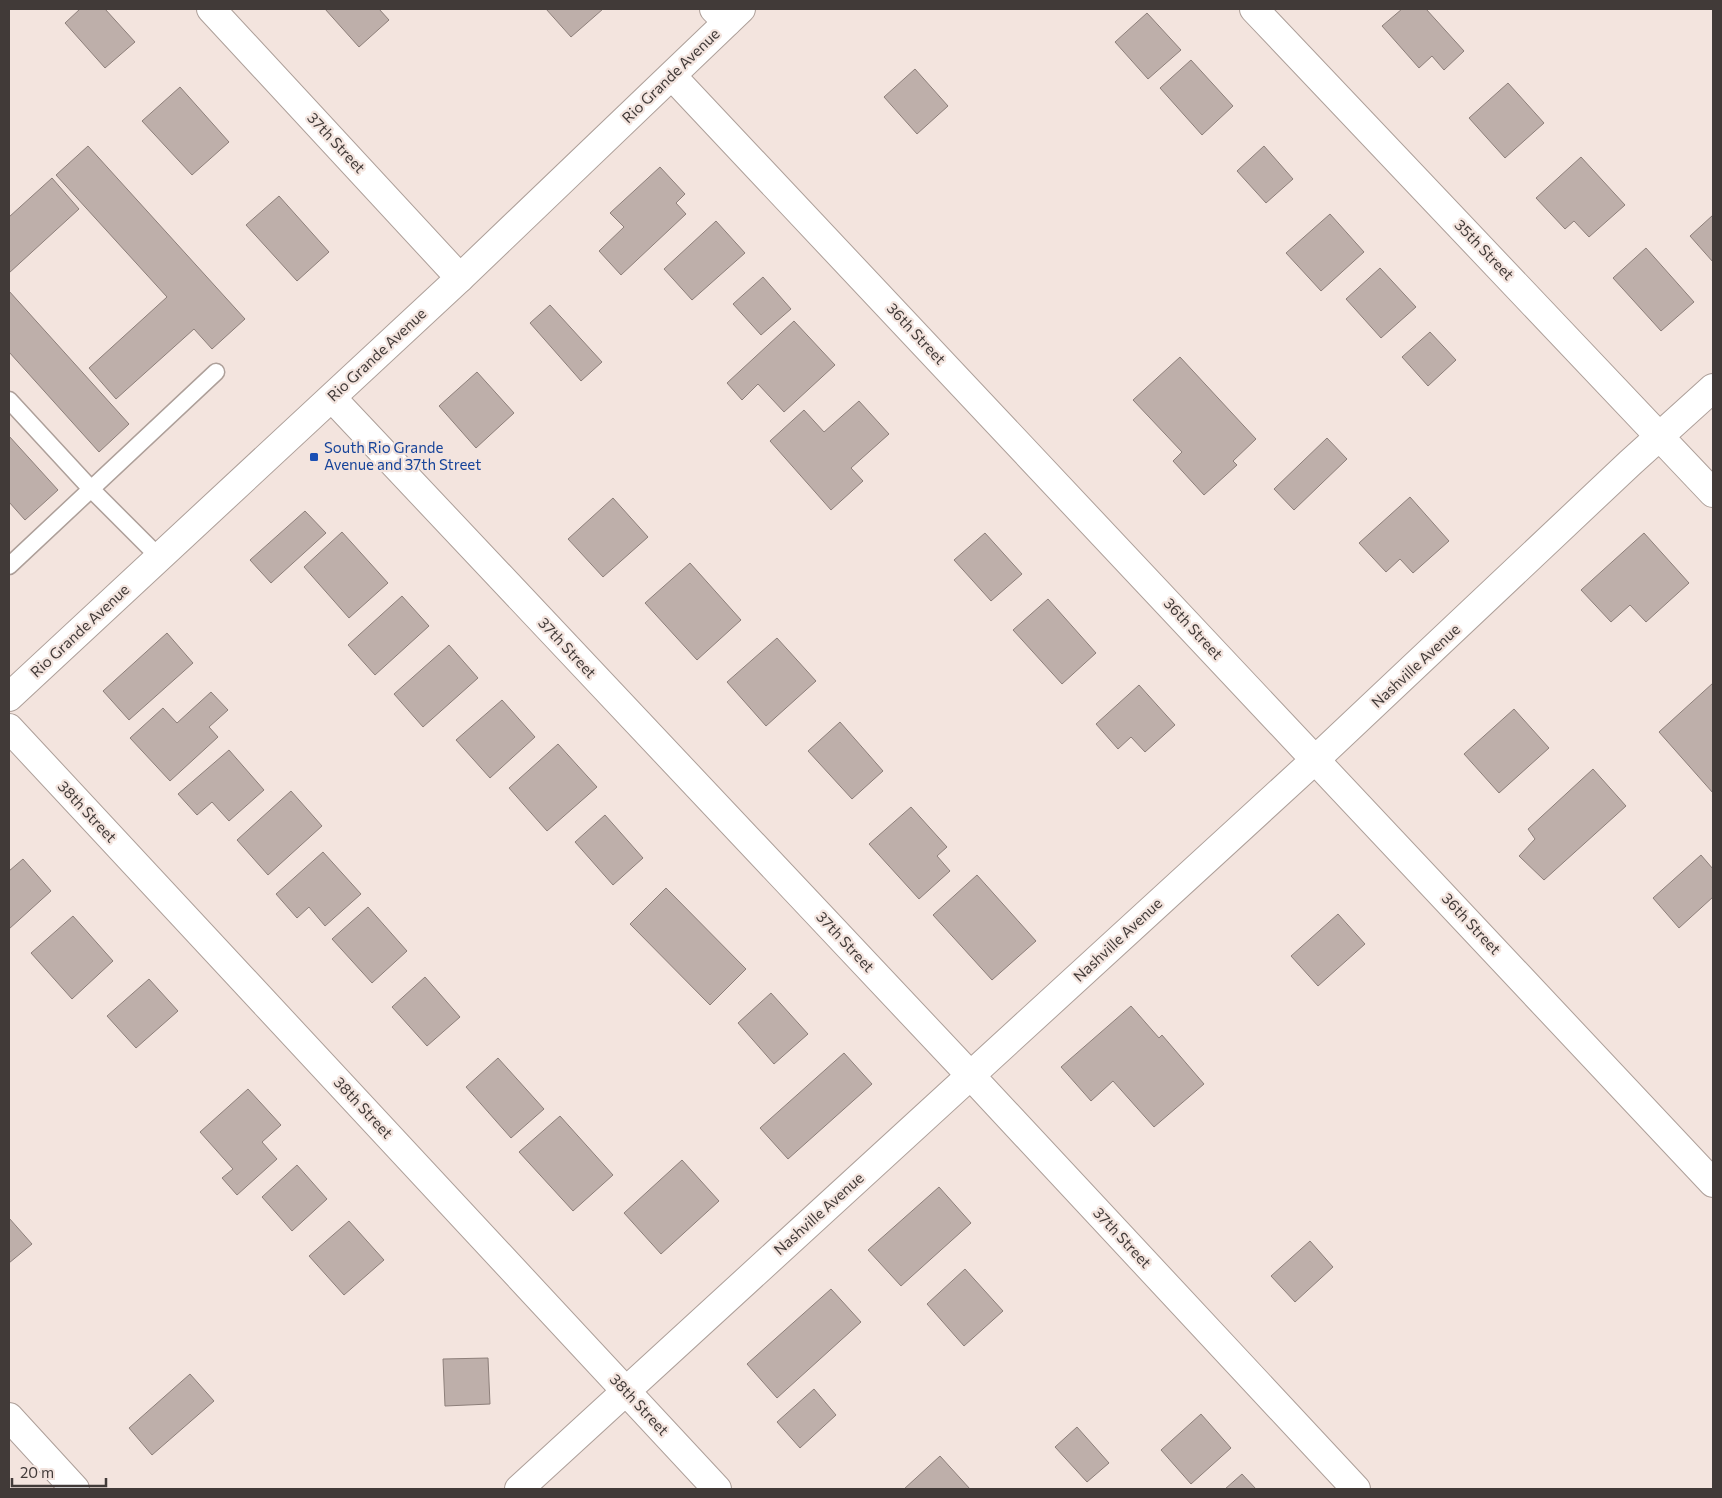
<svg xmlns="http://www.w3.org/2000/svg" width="1722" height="1498" font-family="Commissioner,sans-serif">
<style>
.building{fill:#beafaa;stroke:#8d7f7a}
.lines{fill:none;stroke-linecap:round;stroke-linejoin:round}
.service-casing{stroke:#ad9f99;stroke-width:19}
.minor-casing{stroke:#ad9f99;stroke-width:30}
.tertiary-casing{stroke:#ad9f99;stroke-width:30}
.service{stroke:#fff;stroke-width:16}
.minor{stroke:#fff;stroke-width:28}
.tertiary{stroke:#fff;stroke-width:28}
.transit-dot{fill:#1a4fb4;stroke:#f3e4de;stroke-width:2}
.labels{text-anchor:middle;stroke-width:4.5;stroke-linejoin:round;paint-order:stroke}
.street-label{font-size:15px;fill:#413a38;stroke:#f3e4de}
.transit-label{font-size:15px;fill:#164399;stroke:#f3e4de;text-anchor:start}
</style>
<rect width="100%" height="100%" fill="#f3e4de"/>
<!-- building -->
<path class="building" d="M80 9H105L135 42 105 68 65 23Z
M325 9H379L389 20 359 47Z
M546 9H603L571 37Z
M1402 9H1426L1464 51 1444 70 1432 56 1419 68 1382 26Z
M1147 13 1181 50 1148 79 1115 42Z
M1191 60 1233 106 1202 135 1160 88Z
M915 69 948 106 917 134 884 97Z
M1508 83 1544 123 1505 158 1469 118Z
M180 87 229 142 192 175 142 121Z
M88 146 245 319 212 349 194 329 116 399 89 368 167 297 56 175Z
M1264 146 1293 179 1266 203 1237 171Z
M1581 157 1625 205 1589 237 1574 221 1565 229 1536 198Z
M660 167 685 194 676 203 686 214 621 275 599 251 624 227 610 213Z
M52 178 79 209 9 273V217Z
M279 196 329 252 297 281 246 225Z
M1330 214 1364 252 1321 291 1286 253Z
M1713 215V262L1690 236Z
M716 221 745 253 692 300 664 269Z
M1646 248 1694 302 1661 331 1613 278Z
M1380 268 1416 307 1381 338 1346 299Z
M763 277 791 309 761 335 733 304Z
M9 291 129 424 99 452 9 352Z
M550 305 602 362 581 381 530 323Z
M794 321 835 365 784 412 758 384 742 400 727 383Z
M1430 332 1456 360 1428 386 1402 357Z
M1180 357 1256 439 1233 461 1237 465 1204 495 1173 461 1182 452 1133 400Z
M477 372 514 413 476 448 439 406Z
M859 401 889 434 851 468 863 481 831 510 770 441 804 410 824 432Z
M9 436 58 490 25 520 9 502Z
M1327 438 1347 459 1294 510 1274 489Z
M1410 497 1449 541 1413 573 1400 559 1386 572 1359 543Z
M613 498 648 537 603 577 568 539Z
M305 511 326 533 271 583 250 560Z
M342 532 388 583 349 618 304 567Z
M985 533 1022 574 991 601 954 560Z
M1644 533 1689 583 1646 622 1630 605 1611 622 1581 590Z
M690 563 741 620 697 660 645 603Z
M402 596 429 626 375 675 348 645Z
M1048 599 1096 653 1062 684 1013 630Z
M167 633 193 663 129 720 103 691Z
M777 638 816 681 766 726 727 682Z
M449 645 478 678 423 727 394 694Z
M1713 683V793L1659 732Z
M1139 685 1175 725 1145 752 1131 737 1118 749 1096 724Z
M211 692 228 710 209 727 218 737 170 781 130 738 163 708 177 723Z
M502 700 535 737 490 778 456 740Z
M1514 709 1549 748 1499 793 1464 754Z
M840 722 883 771 852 799 808 751Z
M558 744 597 787 547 831 509 788Z
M229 750 264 790 229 821 212 802 197 815 178 794Z
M1593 769 1626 806 1544 880 1519 856 1535 839 1528 829Z
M291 791 322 826 268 875 237 840Z
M911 807 947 847 937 856 950 871 919 899 869 844Z
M605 815 643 858 613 885 575 842Z
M323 852 361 894 325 926 309 907 297 918 276 894Z
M1701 855 1713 869V897L1679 928 1653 898Z
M23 859 51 891 9 929V871Z
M977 875 1036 941 992 980 933 915Z
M666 888 746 969 710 1005 630 924Z
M368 907 407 951 372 983 332 939Z
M1338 914 1365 944 1318 986 1291 956Z
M73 916 113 961 72 999 31 953Z
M425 977 460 1017 427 1046 392 1007Z
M149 979 178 1011 136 1048 107 1016Z
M771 993 808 1034 774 1064 738 1023Z
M1131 1006 1159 1038 1162 1035 1204 1084 1154 1127 1113 1081 1091 1101 1061 1067Z
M844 1053 872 1084 788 1159 760 1128Z
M498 1058 544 1109 511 1138 466 1087Z
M248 1089 281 1125 262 1142 277 1159 237 1195 222 1178 233 1169 200 1132Z
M560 1116 613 1175 573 1211 519 1152Z
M682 1160 719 1201 661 1254 624 1213Z
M297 1165 327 1199 292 1231 262 1197Z
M939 1187 971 1223 901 1286 868 1250Z
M9 1218 32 1244 9 1263Z
M349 1221 384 1260 344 1295 309 1256Z
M1310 1241 1333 1267 1295 1302 1271 1276Z
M965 1269 1003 1311 964 1346 927 1304Z
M831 1289 861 1322 777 1398 747 1364Z
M488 1358 490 1404 445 1406 443 1359Z
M190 1374 214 1401 152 1455 129 1428Z
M814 1389 836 1415 800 1448 777 1422Z
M1201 1414 1231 1448 1191 1484 1161 1450Z
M1077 1427 1109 1463 1087 1482 1055 1447Z
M940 1456 970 1489H904Z
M1242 1474 1256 1489H1225Z"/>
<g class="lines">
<defs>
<path id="service" d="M9 400 92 490 159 557
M9 566 216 372"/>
<path id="minor" d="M211 9 460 278
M714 9 727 22
M1254 9 1713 493
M672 76 1713 1183
M332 398 971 1076 1356 1489
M9 728 717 1489
M519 1489 1316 759 1630 463 1713 388"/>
<path id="tertiary" d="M9 697 460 278 741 9
M9 1417 75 1489"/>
</defs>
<!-- service casing -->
<use href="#service" class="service-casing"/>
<!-- minor casing -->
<use href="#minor" class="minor-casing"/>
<!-- tertiary casing -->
<use href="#tertiary" class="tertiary-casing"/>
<!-- service -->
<use href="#service" class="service"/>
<!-- minor -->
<use href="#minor" class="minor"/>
<!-- tertiary -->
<use href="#tertiary" class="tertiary"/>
</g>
<!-- markers -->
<rect class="transit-dot" x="309" y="452" width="10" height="10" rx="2.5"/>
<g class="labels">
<!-- street labels -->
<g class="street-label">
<text transform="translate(671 76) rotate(-44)" y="5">Rio Grande Avenue</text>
<text transform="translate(336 143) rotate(47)" y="5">37th Street</text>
<text transform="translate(1484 250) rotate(46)" y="5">35th Street</text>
<text transform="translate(916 334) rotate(47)" y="5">36th Street</text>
<text transform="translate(377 355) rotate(-43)" y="5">Rio Grande Avenue</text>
<text transform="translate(1193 629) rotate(47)" y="5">36th Street</text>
<text transform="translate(80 631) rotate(-43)" y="5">Rio Grande Avenue</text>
<text transform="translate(567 648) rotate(47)" y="5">37th Street</text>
<text transform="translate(1416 666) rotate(-43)" y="5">Nashville Avenue</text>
<text transform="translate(87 812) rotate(47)" y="5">38th Street</text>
<text transform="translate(1471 924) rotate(47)" y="5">36th Street</text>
<text transform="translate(1118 940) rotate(-43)" y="5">Nashville Avenue</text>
<text transform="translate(845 942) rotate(47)" y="5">37th Street</text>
<text transform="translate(363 1108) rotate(47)" y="5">38th Street</text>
<text transform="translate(819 1214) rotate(-42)" y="5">Nashville Avenue</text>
<text transform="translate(1122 1238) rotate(47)" y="5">37th Street</text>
<text transform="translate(639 1405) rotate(47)" y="5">38th Street</text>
</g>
<!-- transit labels -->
<g class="transit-label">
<text x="324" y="453">South Rio Grande<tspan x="324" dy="17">Avenue and 37th Street</tspan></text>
</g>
</g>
<!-- border -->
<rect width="1722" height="1498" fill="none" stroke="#413a38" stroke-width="20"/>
<!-- scale -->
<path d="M12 1478v8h94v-8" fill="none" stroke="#413a38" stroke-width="2.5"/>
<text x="20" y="1478" font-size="15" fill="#413a38" stroke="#f3e4de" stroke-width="4" paint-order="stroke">20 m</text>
</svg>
